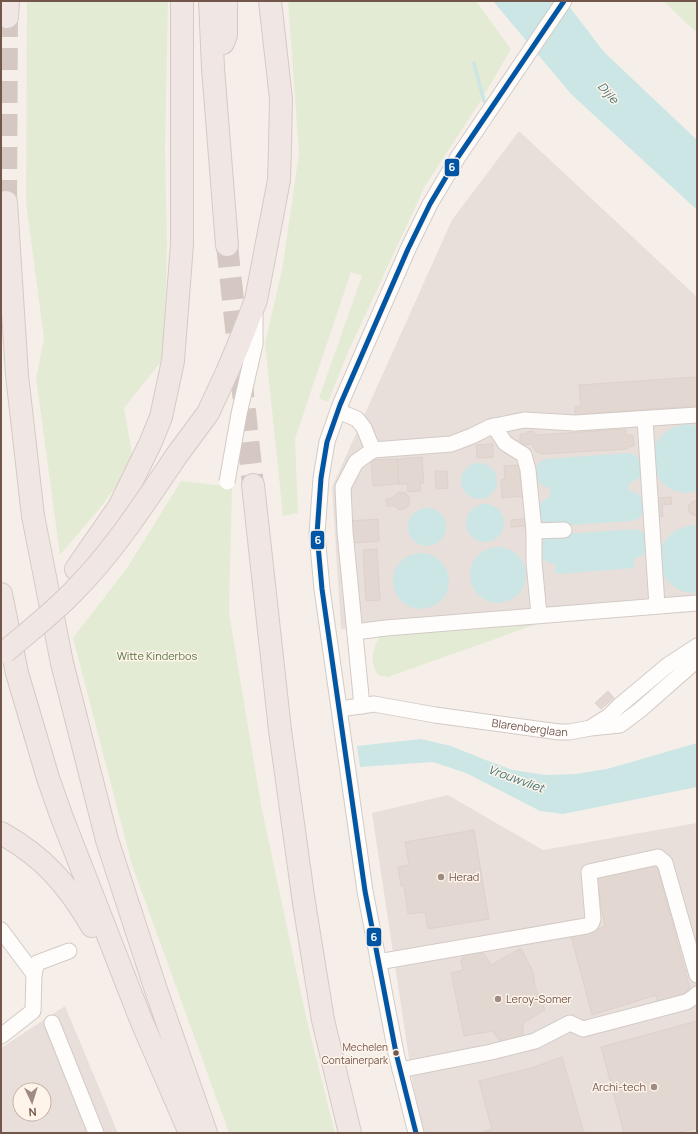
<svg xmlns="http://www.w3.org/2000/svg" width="698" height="1134" font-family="Manrope,sans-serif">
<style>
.industrial{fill:#e8dfda;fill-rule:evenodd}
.green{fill:#e4ebd4}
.water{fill:#cce6e5}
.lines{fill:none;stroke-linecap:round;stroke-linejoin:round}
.stream{stroke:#cce6e5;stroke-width:3.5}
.building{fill:#e2d7d1;stroke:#ded2cb}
.highway-tunnel{stroke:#d5c8c2;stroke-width:22;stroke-dasharray:22 11;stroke-linecap:butt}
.minor-casing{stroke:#d3cac5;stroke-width:17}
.highway-casing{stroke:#d5cac5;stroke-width:24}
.minor{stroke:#fefdfc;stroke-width:15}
.highway{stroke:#f0e6e4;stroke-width:22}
.minor-bridge-casing{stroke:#d3cac5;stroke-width:17;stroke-linecap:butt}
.highway-bridge-casing{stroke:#d5cac5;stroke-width:24;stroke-linecap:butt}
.minor-bridge{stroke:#fefdfc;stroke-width:15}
.highway-bridge{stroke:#f0e6e4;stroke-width:22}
.bus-1-casing{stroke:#fef4ea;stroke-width:8}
.bus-1{stroke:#0056a4;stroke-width:5}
.poi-dot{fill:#a08b82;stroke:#fef4ea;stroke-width:1.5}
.bus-dot{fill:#72554b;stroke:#fef4ea;stroke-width:1.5}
.labels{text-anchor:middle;stroke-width:3;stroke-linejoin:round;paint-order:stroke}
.bus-label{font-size:10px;fill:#72554b;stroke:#fef4ea;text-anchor:end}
.park-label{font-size:11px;fill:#587743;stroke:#fef4ea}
.street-label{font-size:11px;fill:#72554b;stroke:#fef4ea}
.poi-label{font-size:11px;fill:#72554b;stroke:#fef4ea;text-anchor:start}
.water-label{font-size:12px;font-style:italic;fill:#407376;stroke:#fef4ea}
.line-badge{stroke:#fef4ea;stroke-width:1.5}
.badge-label{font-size:11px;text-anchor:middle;font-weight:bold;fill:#fff}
</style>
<rect width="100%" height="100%" fill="#f6efe9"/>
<!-- industrial -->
<path class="industrial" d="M519 131 697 297V606L341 629 332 487 452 220Z
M448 795 543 850 697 823V1133H424L413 1085 372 813Z
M65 1006 118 1133H1V1048ZM20 1090H44V1114H20Z"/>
<!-- green -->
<path class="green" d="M27 1H168L165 151 167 245 164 358 124 408 133 458 126 473 100 508 60 555 36 378 44 339 26 202Z
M288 1H476L511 49 480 102 425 186 349 350 328 402 319 398 362 276 351 272 295 439 298 513 283 516 265 343 282 270 299 153Z
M663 1H697V33Z
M181 481 232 487 229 612 262 810 307 1021 335 1133H229L132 865 73 638 127 568Z
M540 623 388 677 378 675C369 662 372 648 381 635Z"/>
<!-- water -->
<path class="water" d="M493 1H565L604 52 697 140V210L571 94Z
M686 424 697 426V491C651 504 631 433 686 424Z
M629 453 635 455 641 462C642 475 642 478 629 483V491L636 492 643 499 644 513 639 518 633 521 551 526C533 521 533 503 550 497V488C533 485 529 466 546 459Z
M461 481a18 18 0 1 1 36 0a18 18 0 1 1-36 0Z
M466 523a19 19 0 1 1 38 0a19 19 0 1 1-38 0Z
M408 527a19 19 0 1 1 38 0a19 19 0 1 1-38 0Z
M692 525H697V593C653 594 643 534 692 525Z
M634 529 641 531 646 536V550L642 556 634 559V568L556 574 555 564C536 562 535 541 552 535Z
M470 575a28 28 0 1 1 56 0a28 28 0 1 1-56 0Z
M393 581a28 28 0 1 1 56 0a28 28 0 1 1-56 0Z
M421 739 451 746 483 759 513 770 546 775 575 774 607 769 697 743V787L563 814 540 811 466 773 433 762 360 767 357 746Z"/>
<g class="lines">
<!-- stream -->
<path class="stream" d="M474 63 484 101"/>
</g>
<!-- building -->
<path class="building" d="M697 377V406L583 414V416L575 417V407L581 406 579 385Z
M626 429V435H633L634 446 627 447V449L541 454V452L537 453 532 444 520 445V434H527V432L532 431 536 435Z
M493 444V457L477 458 476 445Z
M422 457 424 483H420L421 491 408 492 407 484H399L397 459Z
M397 459 399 484 373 486 371 460Z
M519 465 520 478H524L525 496 502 498 501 480 505 479 504 466Z
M435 471H447L448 488 436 489Z
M399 492 406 493 408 496 410 501 408 506 404 509 399 510 394 506H387L386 499 393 498 394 496Z
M671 497 672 504 662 505 663 516 655 517 657 498Z
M693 501H697V516L693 515 689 512 688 506Z
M378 519 379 541 352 543 350 521Z
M525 519 526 526 511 527V520Z
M377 549 380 600 366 601 363 550Z
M608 691 614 698 601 709 595 703Z
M474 830 489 919 428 929 425 912 408 914 404 886H401L398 867 409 865 405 842Z
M656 861 691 993 657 1003 656 995 592 1015 571 936 605 927 596 875Z
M521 948 533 972 535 987 545 1010 523 1023V1035L517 1041 506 1043 499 1040 493 1031 464 1036 451 973 463 970 461 961 465 953 476 950 485 955 491 965Z
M697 1021V1128L677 1133H624L601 1047Z
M562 1057 584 1133H479L492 1129 479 1081 531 1068Z"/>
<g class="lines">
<!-- highway-tunnel -->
<path class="highway-tunnel" d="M6 202 7 17
M227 245 253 485"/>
<defs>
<g id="minor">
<path d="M338 411 357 419 364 428 373 450 451 444 472 436 490 427 524 420 575 423 697 415"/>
<path d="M645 419 657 606"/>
<path d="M494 426 505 443 524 455 528 470 534 531V562L539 615"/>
<path d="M534 531 564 530"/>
<path d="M355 632 386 628 697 603"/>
<path d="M362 706 345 532 343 487 356 462 373 450"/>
<path id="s1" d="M340 709 374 704 435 715 559 732H569L591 728 620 725 640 710 697 660"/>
<path d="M593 726 609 716 619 706 668 665 697 646"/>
<path d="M1 930 34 974 33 1011 1 1036"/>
<path d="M378 962 586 926 591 924 593 919 589 872 658 857 665 863 697 975"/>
<path d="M34 974 37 963 69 951"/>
<path d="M52 1023 96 1133"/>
<path d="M400 1070 491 1052 535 1041 570 1023 583 1029 686 1002 694 997 697 994"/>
<path d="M416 1133 396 1053 365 891 322 589 317 534 321 478 327 442 340 405 408 249 430 204 458 157 564 1"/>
</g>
<path id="highway" d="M210 1 213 68 227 245
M270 1 281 99 280 147
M7 17 8 1
M223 43 226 35V1
M6 202 17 375 33 516 62 663 107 840 156 990 206 1133
M177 455 208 413 227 372
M253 485 280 730 304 903 323 1020 350 1133
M76 569 119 507 150 444 161 417 173 361 182 244V1
M1 594 17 673 48 778 61 815 141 1020 190 1133
M1 833C44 857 67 884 92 926"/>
</defs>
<!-- minor casing -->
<use href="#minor" class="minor-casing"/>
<!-- highway casing -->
<use href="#highway" class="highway-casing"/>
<!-- minor -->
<use href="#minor" class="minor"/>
<!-- highway -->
<use href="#highway" class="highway"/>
<defs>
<path id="minor-bridge" d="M227 482 239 414 255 344V311"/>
<path id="highway-bridge" d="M227 372 238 346 256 300 279 180 280 147
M5 652C28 632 53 613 74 591 114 551 145 502 177 455"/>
</defs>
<!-- minor-bridge casing -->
<use href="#minor-bridge" class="minor-bridge-casing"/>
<!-- highway-bridge casing -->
<use href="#highway-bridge" class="highway-bridge-casing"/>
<!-- minor-bridge -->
<use href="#minor-bridge" class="minor-bridge"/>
<!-- highway-bridge -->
<use href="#highway-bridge" class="highway-bridge"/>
<defs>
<path id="bus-1" d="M416 1133 396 1053 365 891 322 589 317 534 321 478 327 442 340 405 408 249 430 204 458 157 564 1"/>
</defs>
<!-- bus-1 casing -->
<use href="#bus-1" class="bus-1-casing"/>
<!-- bus-1 -->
<use href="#bus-1" class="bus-1"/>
</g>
<!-- markers -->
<g class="poi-dot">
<circle cx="441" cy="877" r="4"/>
<circle cx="498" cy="999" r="4"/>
<circle cx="654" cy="1087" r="4"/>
</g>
<circle class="bus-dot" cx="396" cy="1053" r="3.5"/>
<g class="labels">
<!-- bus labels -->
<g class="bus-label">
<text x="388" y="1051">Mechelen<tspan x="388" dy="13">Containerpark</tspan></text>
</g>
<!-- park labels -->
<g class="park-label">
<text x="157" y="660">Witte Kinderbos</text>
</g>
<!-- street labels -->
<g class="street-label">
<text dy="4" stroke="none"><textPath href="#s1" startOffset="192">Blarenberglaan</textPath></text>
</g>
<!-- poi labels -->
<g class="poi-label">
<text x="449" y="881">Herad</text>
<text x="506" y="1003">Leroy-Somer</text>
<text x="646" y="1091" text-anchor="end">Archi-tech</text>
</g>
<!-- water labels -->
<g class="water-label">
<text transform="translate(608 93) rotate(48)" y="4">Dijle</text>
<text transform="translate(516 779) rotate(20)" y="4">Vrouwvliet</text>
</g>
</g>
<g class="line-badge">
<rect x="444" y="158" width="16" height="19" rx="4" fill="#0056a4"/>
<rect x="310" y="530" width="15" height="20" rx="4" fill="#0056a4"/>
<rect x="366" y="927" width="16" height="20" rx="4" fill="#0056a4"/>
</g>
<g class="badge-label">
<text x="452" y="171">6</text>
<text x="318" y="544">6</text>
<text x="374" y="941">6</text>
</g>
<!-- border -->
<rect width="698" height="1134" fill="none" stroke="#72554b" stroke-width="4"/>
<!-- north arrow -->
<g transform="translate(32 1102) rotate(176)"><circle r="19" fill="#fef4ea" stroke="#c6b4aa"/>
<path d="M0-3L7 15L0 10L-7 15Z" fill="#a08b82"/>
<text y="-6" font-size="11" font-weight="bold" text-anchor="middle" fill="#72554b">N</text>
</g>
</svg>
